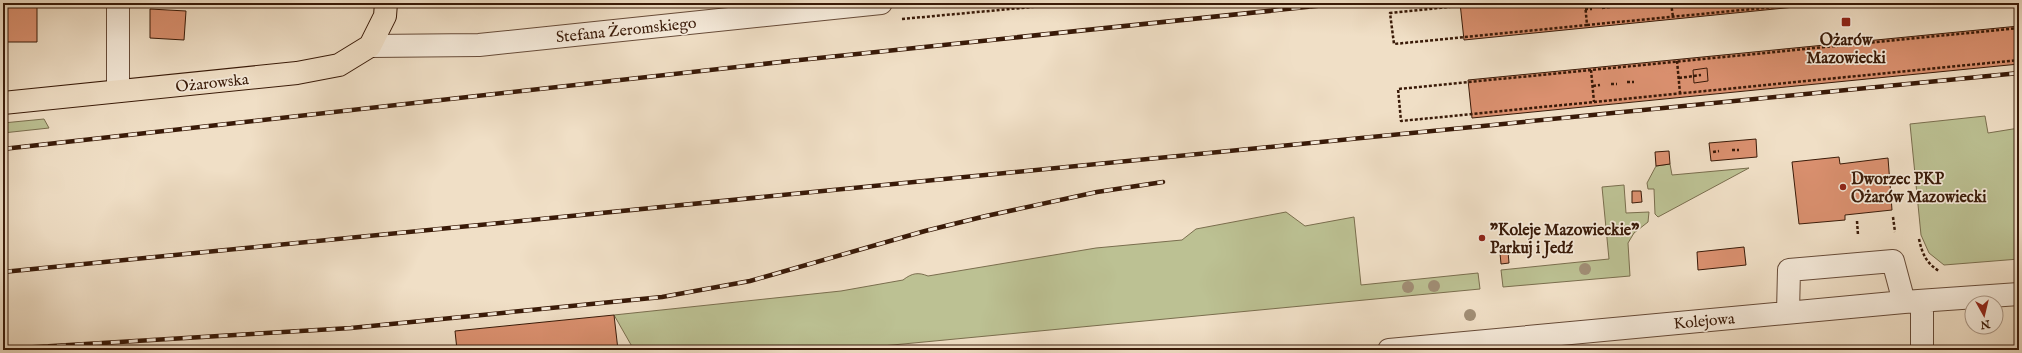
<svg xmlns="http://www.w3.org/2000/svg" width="2022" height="353" font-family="'IM FELL English',serif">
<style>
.green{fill:#bcc193;stroke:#7a6e4e}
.building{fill:#da906f;stroke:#391a08}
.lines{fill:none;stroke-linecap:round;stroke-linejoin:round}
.minor-casing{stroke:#674b38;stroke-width:24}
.major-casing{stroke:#391a08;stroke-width:24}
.path{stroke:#391a08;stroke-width:2.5;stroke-dasharray:3 2;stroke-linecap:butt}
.minor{stroke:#f5eada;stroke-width:22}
.major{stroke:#f0dfc6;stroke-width:22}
.rail-casing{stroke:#391a08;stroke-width:4.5}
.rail{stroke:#f5eada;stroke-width:3;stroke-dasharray:9;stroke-linecap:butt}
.tree{fill:#a18e75}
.poi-dot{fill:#8f2418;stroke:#f5eada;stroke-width:1.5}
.labels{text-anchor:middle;stroke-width:3.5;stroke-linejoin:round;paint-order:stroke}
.street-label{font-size:16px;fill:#391a08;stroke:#f5eada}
.poi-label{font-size:16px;font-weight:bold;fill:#391a08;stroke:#f5eada;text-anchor:start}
</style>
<rect width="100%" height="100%" fill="#f0dfc6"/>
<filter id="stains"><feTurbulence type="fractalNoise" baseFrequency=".005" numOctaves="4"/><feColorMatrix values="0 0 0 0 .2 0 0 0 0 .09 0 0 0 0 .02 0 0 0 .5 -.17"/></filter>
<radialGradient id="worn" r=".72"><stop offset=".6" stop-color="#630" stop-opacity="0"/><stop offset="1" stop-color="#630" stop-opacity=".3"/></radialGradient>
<!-- green -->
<path class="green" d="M1985 116 1988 133 2019 128V259L1944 265 1929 253 1921 235 1910 124Z
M44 119 49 128 3 133V123Z
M1670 164 1672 175 1749 168 1658 217 1655 214 1654 189H1648L1647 183 1656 166Z
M1624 185 1626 213 1649 212 1648 222 1634 233 1628 243 1630 276 1503 287 1501 270 1609 259 1602 187Z
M1286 212 1305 226 1354 217 1361 285 1478 273 1480 289 840 350H634L614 315 841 291 903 280C912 273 918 272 928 276L1096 248 1182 240 1196 229Z"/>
<!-- building -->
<path class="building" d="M3 3H37V42H3Z
M1460 3H1835L1464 40Z
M150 9 186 11 184 40 150 38Z
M2019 26V64L1472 118 1468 80Z
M1707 68 1708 81 1694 83 1693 70Z
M1756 139 1757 157 1711 161 1709 143Z
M1669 151 1670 164 1656 166 1655 152Z
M1839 157 1840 164 1888 158 1892 210 1845 215V220L1799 224 1792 162Z
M1632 191H1641L1642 202 1632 203Z
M1744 247 1746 265 1698 270 1697 252Z
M1508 252 1509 263 1501 264 1500 253Z
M614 315 618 350H457L455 331Z"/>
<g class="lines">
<defs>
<path id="minor" d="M118 3V91
M370 46 479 45 881 3
M1788 312 1789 270 1893 261 1904 302
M1389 350 1904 302 2019 294
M1922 350V301"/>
<path id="major" d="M3 103 297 73 339 65 370 46 385 16 386 3"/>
</defs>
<!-- minor casing -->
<use href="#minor" class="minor-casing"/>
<!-- major casing -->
<use href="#major" class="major-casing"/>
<!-- path -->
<path class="path" d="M1487 3 1390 13 1394 44 1587 25 1585 3
M1671 3 1673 17
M1620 6 1628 5
M1602 8 1610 7
M1585 9H1592
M902 19 1075 3
M1587 25 1815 3
M2019 28 1398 89 1401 121 2019 60
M1677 61 1680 93
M1591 70 1594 102
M1679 78 1701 75
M1627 82H1634
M1611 84H1617
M1593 86 1600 85
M1732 150H1739
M1713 152 1719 151
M1893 217 1895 232
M1857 221 1858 235
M1919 239C1922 253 1926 263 1939 271"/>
<!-- minor -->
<use href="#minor" class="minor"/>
<!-- major -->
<use href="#major" class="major"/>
<defs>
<path id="rail" d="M3 149 790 61 1345 3
M3 272 2019 73
M3 349 351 328 662 297 750 281 925 231 986 216 1097 192 1163 182"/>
</defs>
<!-- rail casing -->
<use href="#rail" class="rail-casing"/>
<!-- rail -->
<use href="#rail" class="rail"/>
</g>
<!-- trees -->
<g class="tree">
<circle cx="1585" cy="269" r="6"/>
<circle cx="1434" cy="286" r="6"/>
<circle cx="1408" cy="287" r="6"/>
<circle cx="1470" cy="315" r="6"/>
</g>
<!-- markers -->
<g class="poi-dot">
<rect x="1841" y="17" width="10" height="10" rx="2"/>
<circle cx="1843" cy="187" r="4"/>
<circle cx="1482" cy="238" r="4"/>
</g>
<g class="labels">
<!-- street labels -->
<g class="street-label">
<text transform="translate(626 29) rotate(-6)" y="6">Stefana Żeromskiego</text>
<text transform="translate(212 82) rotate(-6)" y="6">Ożarowska</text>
<text transform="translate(1704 320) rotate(-5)" y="6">Kolejowa</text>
</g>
<!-- poi labels -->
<g class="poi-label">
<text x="1846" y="45" text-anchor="middle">Ożarów<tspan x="1846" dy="18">Mazowiecki</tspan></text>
<text x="1851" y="184">Dworzec PKP<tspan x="1851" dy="18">Ożarów Mazowiecki</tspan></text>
<text x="1490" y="235">"Koleje Mazowieckie"<tspan x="1490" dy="18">Parkuj i Jedź</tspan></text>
</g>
</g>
<!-- margin -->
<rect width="2022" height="353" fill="none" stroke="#f0dfc6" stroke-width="16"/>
<rect x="4" y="4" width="2014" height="345" fill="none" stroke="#391a08" stroke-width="2"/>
<rect x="8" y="8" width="2006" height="337" fill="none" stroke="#391a08"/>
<!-- north arrow -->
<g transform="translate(1984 315) rotate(172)"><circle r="19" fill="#f5eada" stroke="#aa9786"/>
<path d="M0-3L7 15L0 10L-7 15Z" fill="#8f2418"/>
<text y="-6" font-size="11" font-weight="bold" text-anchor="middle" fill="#391a08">N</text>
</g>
<rect width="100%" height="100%" filter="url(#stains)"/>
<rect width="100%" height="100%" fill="url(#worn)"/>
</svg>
